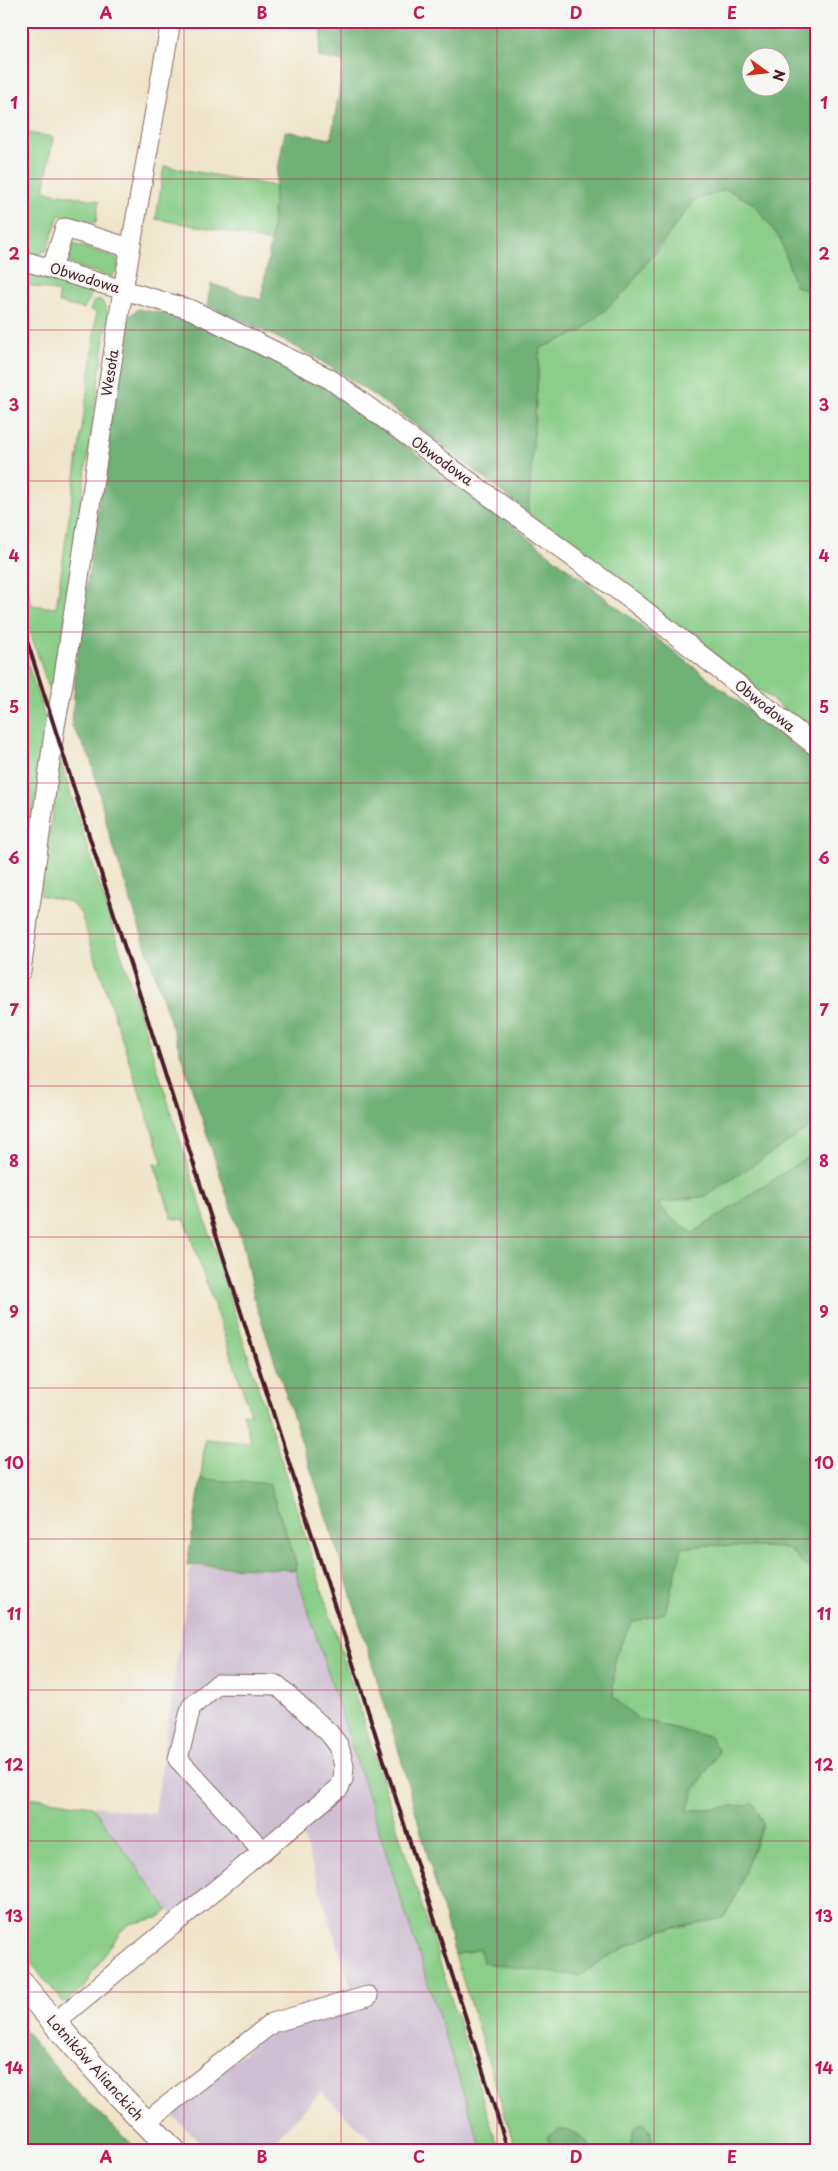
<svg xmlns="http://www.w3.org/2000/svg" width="838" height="2171" font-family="'Playpen Sans',sans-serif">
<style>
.industrial{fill:#cdbed2}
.green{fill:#8ace88;stroke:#6a765a}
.forest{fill:#6fb174;stroke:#5c6850;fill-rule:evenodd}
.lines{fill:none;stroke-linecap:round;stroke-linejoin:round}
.minor-casing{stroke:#846462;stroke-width:21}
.major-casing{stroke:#846462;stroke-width:26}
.minor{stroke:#fff;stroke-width:19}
.major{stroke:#fff;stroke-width:24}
.rail{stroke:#4a1f2b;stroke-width:4}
.grid{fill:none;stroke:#c2185b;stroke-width:1;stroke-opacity:0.55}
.labels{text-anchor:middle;stroke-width:5;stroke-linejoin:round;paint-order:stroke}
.street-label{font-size:14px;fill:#4a1f2b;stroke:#f6f6f2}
.neatline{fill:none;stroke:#c2185b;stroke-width:2}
.grid-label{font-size:16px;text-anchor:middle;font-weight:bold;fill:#c2185b}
</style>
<rect width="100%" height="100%" fill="#f6f6f2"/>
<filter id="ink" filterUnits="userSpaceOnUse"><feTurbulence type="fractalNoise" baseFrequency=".02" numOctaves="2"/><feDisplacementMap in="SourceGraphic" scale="10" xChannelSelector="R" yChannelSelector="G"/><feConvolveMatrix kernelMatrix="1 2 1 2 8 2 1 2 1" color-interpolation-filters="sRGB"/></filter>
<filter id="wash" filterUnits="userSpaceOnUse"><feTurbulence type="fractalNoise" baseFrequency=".0096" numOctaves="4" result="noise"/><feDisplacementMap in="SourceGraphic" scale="20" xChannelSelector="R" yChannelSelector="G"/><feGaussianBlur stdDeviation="1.12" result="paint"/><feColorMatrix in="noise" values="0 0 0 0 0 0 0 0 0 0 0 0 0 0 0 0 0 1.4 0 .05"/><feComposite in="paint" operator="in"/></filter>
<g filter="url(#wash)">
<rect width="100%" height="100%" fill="#efe4c9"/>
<!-- industrial -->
<path class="industrial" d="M191 1566 295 1570 297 1573 482 2150H382L321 2092 265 2150H208L170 2113 304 2004 351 1987 303 1836 297 1823 182 1920 171 1913 92 1806 155 1814Z"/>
<!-- green -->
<path class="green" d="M21 132 53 137 44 191 99 201 96 223 59 215 47 250 36 255 21 251Z
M164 166 275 186 271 242 220 230 156 219Z
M726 189 754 204 781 240 795 286 817 294V734L528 513 540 348 580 331 659 249 693 201Z
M70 243 115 257C121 264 118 272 111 277L71 265 63 254Z
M21 270 86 288 91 296 84 309 59 303 58 292 21 283Z
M101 300 107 310 108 316 54 691 51 695 21 604V566L32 605 56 608 93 352 96 312 90 310 94 301Z
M21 643 47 724 34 809 30 819 21 826V803L25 798 21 783Z
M60 760 499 2150H482L295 1570 296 1562 269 1484 201 1479 205 1439 251 1443 243 1413 251 1414 185 1220 172 1218 154 1163 163 1164 81 914 70 902 40 895Z
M817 1123V1151L693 1233 669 1217 658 1203 706 1196Z
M706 1545 787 1548 817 1577V2150H653L650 2130 634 2129 630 2150H593C580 2131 567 2126 547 2137L552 2150H516L455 1955 480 1949 578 1976 614 1953 661 1930 723 1918 731 1906 763 1825 753 1804 687 1811 694 1791 719 1751 710 1737 638 1719 613 1697 615 1656 632 1622 665 1613 682 1548Z
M21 1796 92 1806 168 1910 158 1918 130 1924 122 1930 92 1973 83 1989 64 2003 21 1951Z"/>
<!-- forest -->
<path class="forest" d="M323 21H817V294L795 286 781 240 754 204 726 189 693 201 624 293 580 332 540 348 528 513C464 462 398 409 329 366 291 342 248 324 207 305L211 284 261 300 271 242 275 186 285 131 331 139 344 62 318 57ZM750 58H780V88H750Z
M138 309 167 314 206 326 317 381 480 500 817 763V1123L706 1196 658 1203 669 1217 693 1233 817 1151V1577L787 1548 706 1545 682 1548 665 1613 632 1622 615 1656 613 1697 638 1719 710 1737 719 1751 694 1791 687 1811 754 1804 763 1825 731 1906 723 1918 661 1930 614 1953 578 1976 483 1963 480 1949 455 1955 398 1748 334 1540 254 1298 243 1245 110 837 91 760 72 726 76 661 122 336 129 316Z
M201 1479 269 1484 296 1563 295 1570 187 1565Z
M21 2027 74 2089 138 2150H21Z
M643 2123 650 2130 653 2150H630L634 2128Z
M559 2130C574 2130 584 2137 593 2150H552L547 2137Z"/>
</g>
<g filter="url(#ink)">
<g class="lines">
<defs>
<path id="minor" d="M21 260 192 310 330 379 634 602 817 747
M52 268 65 228 130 248
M21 840 37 851
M21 971 55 726 62 689 123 290 171 21
M54 2023 339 1788 343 1779 344 1766 339 1746 329 1733 277 1685 218 1684 191 1707 178 1759 263 1851
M145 2123 272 2023 368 1996"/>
<path id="major" d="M21 1983C69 2041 119 2097 173 2150"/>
</defs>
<!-- minor casing -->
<use href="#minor" class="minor-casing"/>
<!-- major casing -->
<use href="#major" class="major-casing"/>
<!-- minor -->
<use href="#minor" class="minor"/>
<!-- major -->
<use href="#major" class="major"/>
<!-- rail -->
<path class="rail" d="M21 622 508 2150"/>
</g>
</g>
<!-- grid -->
<path class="grid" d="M184 21V2150M341 21V2150M497 21V2150M654 21V2150M21 179H817M21 330H817M21 481H817M21 632H817M21 783H817M21 934H817M21 1086H817M21 1237H817M21 1388H817M21 1539H817M21 1690H817M21 1841H817M21 1992H817"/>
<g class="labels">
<!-- street labels -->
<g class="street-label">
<text transform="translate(85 278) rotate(17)" y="5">Obwodowa</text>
<text transform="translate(110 373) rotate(-81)" y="5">Wesoła</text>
<text transform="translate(442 461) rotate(36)" y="5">Obwodowa</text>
<text transform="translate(765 706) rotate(39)" y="5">Obwodowa</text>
<text transform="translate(95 2068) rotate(48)" y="5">Lotników Alianckich</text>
</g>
</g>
<!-- margin -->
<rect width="838" height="2171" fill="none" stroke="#f6f6f2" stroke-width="55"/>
<!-- north arrow -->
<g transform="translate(766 72) rotate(105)"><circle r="24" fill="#f6f6f2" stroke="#b1a0a2"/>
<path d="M0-4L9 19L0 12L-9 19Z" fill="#c8321e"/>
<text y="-8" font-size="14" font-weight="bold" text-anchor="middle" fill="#4a1f2b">N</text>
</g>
<rect x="28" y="28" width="782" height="2116" class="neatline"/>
<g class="grid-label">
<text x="106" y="19">A</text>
<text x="262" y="19">B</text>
<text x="419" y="19">C</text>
<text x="576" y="19">D</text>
<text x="732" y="19">E</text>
<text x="14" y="109">1</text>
<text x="824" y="109">1</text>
<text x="14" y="260">2</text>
<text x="824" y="260">2</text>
<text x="14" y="411">3</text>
<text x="824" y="411">3</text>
<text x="14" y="562">4</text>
<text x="824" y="562">4</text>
<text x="14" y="713">5</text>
<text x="824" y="713">5</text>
<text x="14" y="864">6</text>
<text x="824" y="864">6</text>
<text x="14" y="1016">7</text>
<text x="824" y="1016">7</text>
<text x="14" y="1167">8</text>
<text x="824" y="1167">8</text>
<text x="14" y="1318">9</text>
<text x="824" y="1318">9</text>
<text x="14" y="1469">10</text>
<text x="824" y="1469">10</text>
<text x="14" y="1620">11</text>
<text x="824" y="1620">11</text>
<text x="14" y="1771">12</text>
<text x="824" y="1771">12</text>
<text x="14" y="1922">13</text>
<text x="824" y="1922">13</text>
<text x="14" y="2074">14</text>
<text x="824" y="2074">14</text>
<text x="106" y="2163">A</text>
<text x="262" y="2163">B</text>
<text x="419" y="2163">C</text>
<text x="576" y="2163">D</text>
<text x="732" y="2163">E</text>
</g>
</svg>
